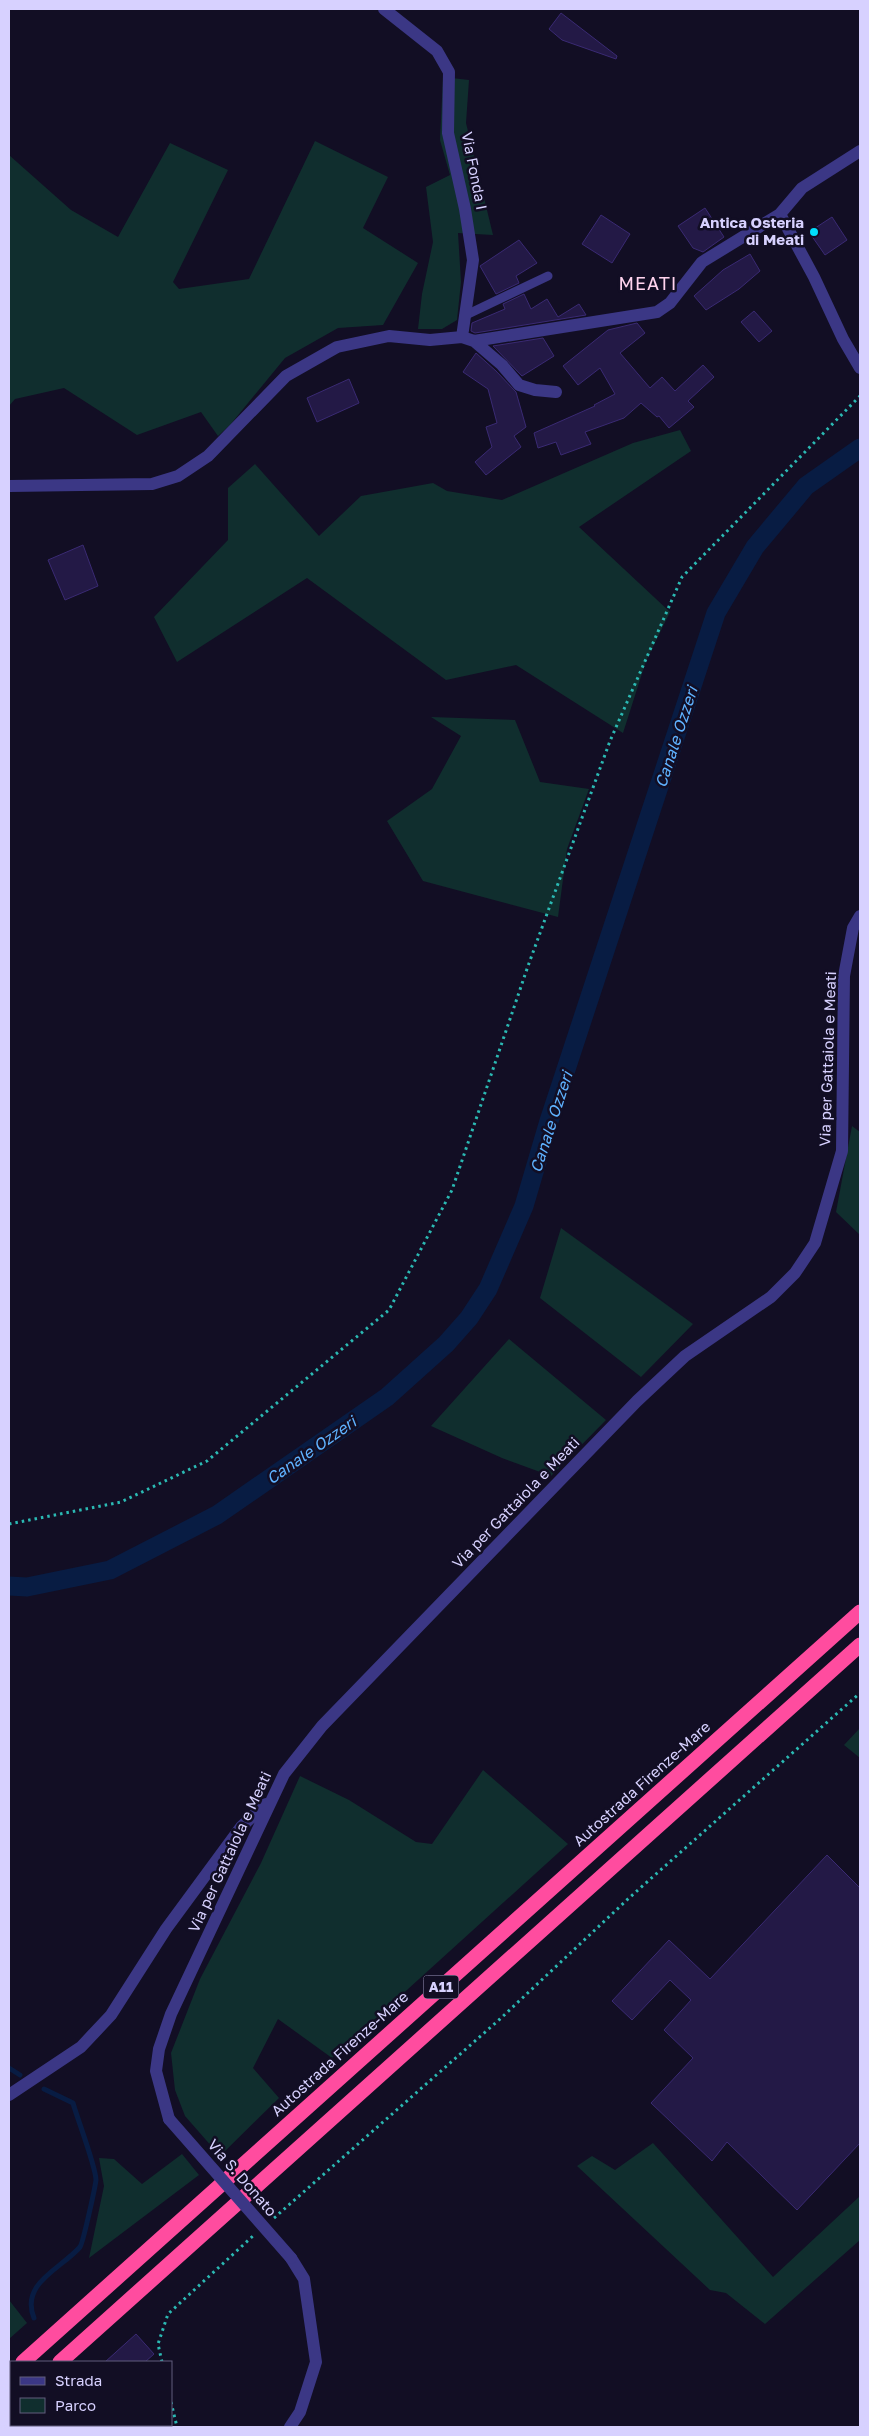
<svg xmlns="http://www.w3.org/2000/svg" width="869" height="2436" font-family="'Golos Text',sans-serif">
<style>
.green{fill:#102e2e}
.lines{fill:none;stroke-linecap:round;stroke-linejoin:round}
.stream{stroke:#081c43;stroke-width:5}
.canal{stroke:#081c43;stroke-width:19}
.building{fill:#231946;stroke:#3a2a73}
.path{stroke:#2bb9b3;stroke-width:3;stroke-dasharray:2.5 4;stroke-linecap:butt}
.service{stroke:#3b3785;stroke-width:9}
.minor{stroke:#3b3785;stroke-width:12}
.motorway{stroke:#ff4c9f;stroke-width:15}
.minor-bridge{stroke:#3b3785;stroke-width:12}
.poi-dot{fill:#00defc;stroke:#120e24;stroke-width:2}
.labels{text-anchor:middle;stroke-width:5;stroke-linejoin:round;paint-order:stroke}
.shield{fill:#120e24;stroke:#9c96bd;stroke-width:1}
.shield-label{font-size:14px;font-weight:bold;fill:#d7d1ff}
.street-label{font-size:15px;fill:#d7d1ff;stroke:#120e24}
.poi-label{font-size:15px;font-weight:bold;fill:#d7d1ff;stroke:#120e24;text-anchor:end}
.water-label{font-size:16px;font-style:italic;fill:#5fb2ff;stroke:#120e24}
.quarter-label{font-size:18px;letter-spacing:1px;fill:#ffd3ee;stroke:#120e24}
</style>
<rect width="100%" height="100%" fill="#120e24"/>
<!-- green -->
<path class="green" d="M443 77 469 80 466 123 493 235 458 233 461 282 457 320 442 329H418L422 294 433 242 426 187 450 175 440 140Z
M315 141 388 177 363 228 418 263 383 325 338 328 285 358 230 425 218 436 201 412 137 435 64 388 15 399 9 406V155L71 210 118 237 170 143 228 170 173 282 179 289 249 279Z
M680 430 691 451 579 527 670 612 646 661 623 733 516 665 446 680 307 578 177 662 154 617 228 540V488L255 464 319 536 361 496 433 483 447 491 502 500 633 443Z
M431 717 515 720 540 782 589 789 567 849 558 917 423 881 387 821 432 789 461 736Z
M852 1126 860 1132V1235L836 1212Z
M561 1228 693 1324 641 1377 540 1298Z
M509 1339 606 1420 551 1476 502 1458 431 1426Z
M860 1728V1758L844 1745Z
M483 1770 568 1844 332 2058 278 2019 253 2068 279 2098 220 2156 185 2116 175 2090 171 2053 200 1979 261 1863 300 1776 349 1800 416 1842 432 1844Z
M653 2143 773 2277 860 2196V2240L765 2324 726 2293 710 2290 577 2166 592 2156 615 2170Z
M182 2154 199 2175 89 2258 104 2186 99 2158 114 2159 142 2184Z
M9 2300 27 2323 9 2339Z"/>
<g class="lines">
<!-- stream -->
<path class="stream" d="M9 2068 20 2075
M34 2318C20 2283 61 2269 80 2247 83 2243 95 2188 96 2180 96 2167 77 2118 73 2103L44 2089
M111 2425 113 2427"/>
<!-- canal -->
<path class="canal" d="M9 1586 27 1587 110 1570 217 1515 387 1397 446 1344 469 1318 488 1289 524 1206 549 1121 716 613 755 547 806 486 860 448"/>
</g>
<!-- building -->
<path class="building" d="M561 13 617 56 616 59 562 40 549 29Z
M705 208 724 237 703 252 693 248 678 226Z
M601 215 630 234 612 263 582 244Z
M832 217 847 240 825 255 809 232Z
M519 240 537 263 516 276 519 283 496 294 480 266Z
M750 254 760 271 739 289 706 310 694 296 723 270Z
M524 294 531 309 547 299 558 317 579 304 586 315 475 333 471 331 472 323 505 309 503 304Z
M754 311 772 331 759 342 741 322Z
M637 323 645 333 620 353 650 388 662 377 675 391 703 365 714 377 688 401 694 407 669 428 659 416 657 417 641 403 624 418 585 432 591 444 561 455 556 442 538 448 534 433 595 406 594 405 615 394 600 368 578 385 563 366 608 330Z
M543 338 554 356 522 376 493 346Z
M476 353 496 371 516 392 526 427 514 436 521 447 486 475 475 462 492 447 486 427 497 423 488 389 463 372Z
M349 379 359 403 317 422 307 398Z
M83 545 98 586 65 600 48 560Z
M827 1855 860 1888V2143L797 2210 727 2142 712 2161 651 2103 693 2058 664 2030 691 2000 670 1980 632 2020 612 2001 669 1940 710 1979Z
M136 2334 154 2354 145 2362H105Z"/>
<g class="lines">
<!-- path -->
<path class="path" d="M9 1524 121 1502 207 1461 389 1310 452 1190 528 966 610 741 682 577 860 396
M274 2218 500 2019 629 1898 860 1693
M162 2362 158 2344 168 2314 254 2235
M171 2402 177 2427"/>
<!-- service -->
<path class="service" d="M464 316 548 276"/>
<!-- minor -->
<path class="minor" d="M384 9 437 51 449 72 448 133 465 209 473 260 462 337
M780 214 814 277 843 339 860 368
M474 341 502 365 519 385 535 390 556 392
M9 486 152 484 178 476 208 456 286 376 337 347 389 336 430 340 462 337 474 341 657 312 670 303 702 262 780 214 802 188 860 151
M9 2095 81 2047 111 2015 166 1929 241 1827 266 1804
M169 2119 156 2071 159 2049 171 2014 284 1774 322 1726 637 1401 685 1356 771 1297 795 1273 815 1243 842 1151 844 976 853 928 860 916
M290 2427 300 2412 316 2362 304 2279 291 2258"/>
<!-- motorway -->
<path class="motorway" d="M23 2362 860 1612
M60 2362 860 1645
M9 2375 11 2372
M9 2409 11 2406"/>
<!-- minor-bridge -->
<path class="minor-bridge" d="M169 2119 291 2258"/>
</g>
<!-- markers -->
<circle class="poi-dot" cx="814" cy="232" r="5"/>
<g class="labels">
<!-- shield labels -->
<rect class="shield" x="423.5" y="1975.5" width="35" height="23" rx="4"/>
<g class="shield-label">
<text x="441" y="1992">A11</text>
</g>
<!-- street labels -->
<g class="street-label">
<text transform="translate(474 171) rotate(79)" y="5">Via Fonda I</text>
<text transform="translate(828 1059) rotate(-88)" y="5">Via per Gattaiola e Meati</text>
<text transform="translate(516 1503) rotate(-46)" y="5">Via per Gattaiola e Meati</text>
<text transform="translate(642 1784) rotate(-42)" y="5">Autostrada Firenze-Mare</text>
<text transform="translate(230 1852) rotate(-65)" y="5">Via per Gattaiola e Meati</text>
<text transform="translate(340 2054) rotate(-42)" y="5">Autostrada Firenze-Mare</text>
<text transform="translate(242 2178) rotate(49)" y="5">Via S. Donato</text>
</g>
<!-- poi labels -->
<g class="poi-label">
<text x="804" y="228">Antica Osteria<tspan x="804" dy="17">di Meati</tspan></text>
</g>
<!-- water labels -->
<g class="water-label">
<text transform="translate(676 737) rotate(-72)" y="6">Canale Ozzeri</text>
<text transform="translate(551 1122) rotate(-72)" y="6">Canale Ozzeri</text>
<text transform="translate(311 1450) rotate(-35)" y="6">Canale Ozzeri</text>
</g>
<!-- quarter labels -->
<g class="quarter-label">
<text x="648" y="290">MEATI</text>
</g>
</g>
<!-- border -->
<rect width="869" height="2436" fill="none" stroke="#d7d1ff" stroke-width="20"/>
<!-- legend -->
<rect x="10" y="2361" width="162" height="65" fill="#120e24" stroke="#615c7c"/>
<rect x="20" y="2377" width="25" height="8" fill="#3b3785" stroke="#615c7c"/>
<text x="55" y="2386" font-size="15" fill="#d7d1ff">Strada</text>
<rect x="20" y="2398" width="25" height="15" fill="#102e2e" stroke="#615c7c"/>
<text x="55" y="2411" font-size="15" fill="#d7d1ff">Parco</text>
</svg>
